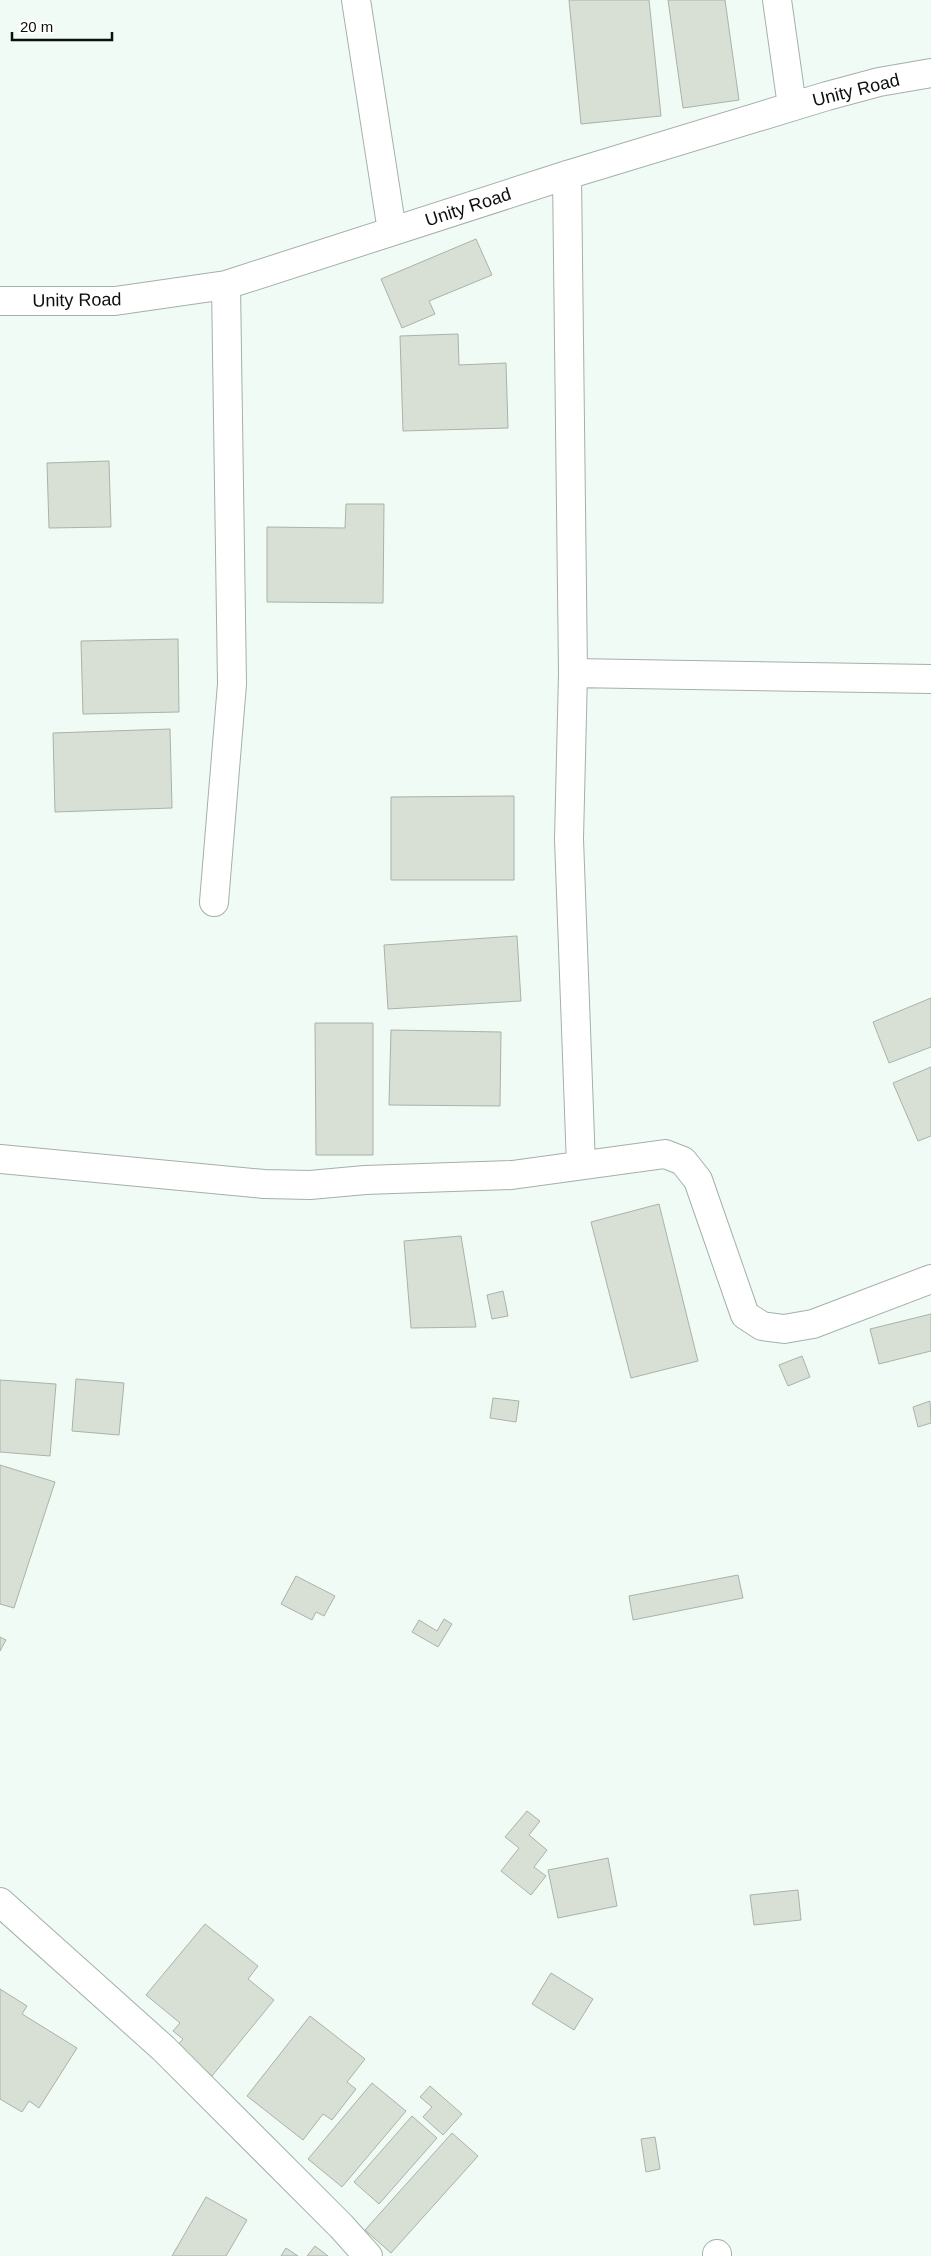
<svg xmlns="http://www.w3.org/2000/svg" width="931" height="2256" font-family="Helvetica,sans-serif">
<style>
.building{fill:#d8dfd5;stroke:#abb2a8}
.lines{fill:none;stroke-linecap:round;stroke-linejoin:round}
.street-casing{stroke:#a4b0a9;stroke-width:30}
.street{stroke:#fff;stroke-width:28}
.labels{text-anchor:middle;stroke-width:5;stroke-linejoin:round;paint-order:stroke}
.street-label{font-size:18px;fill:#0c100d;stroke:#fff}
</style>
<rect width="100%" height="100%" fill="#effbf4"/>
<!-- building -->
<path class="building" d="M569 0H649L661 116 581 124Z
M668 0H725L739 100 683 108Z
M476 239 492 275 429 301 435 314 402 328 381 279Z
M458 334 459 365 506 363 508 428 403 431 400 336Z
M109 461 111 527 49 528 47 463Z
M346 504H384L383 603 267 602V527L345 528Z
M178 639 179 712 83 714 81 641Z
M170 729 172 808 55 812 53 733Z
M514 796V880H391V797Z
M517 936 521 1001 388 1009 384 945Z
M931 998V1047L889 1063 873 1022Z
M315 1023H373V1155H316Z
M391 1030 501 1032 500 1106 389 1105Z
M931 1067V1136L918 1141 893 1083Z
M659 1204 698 1361 631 1378 591 1222Z
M461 1236 476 1327 411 1328 404 1241Z
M503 1291 508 1316 492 1319 487 1295Z
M931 1314V1351L879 1364 870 1329Z
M802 1356 810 1377 788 1386 779 1365Z
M76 1379 124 1383 119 1435 72 1431Z
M0 1380 56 1384 50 1456 0 1452Z
M493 1398 519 1401 516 1422 490 1418Z
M930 1401 931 1423 918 1427 913 1407Z
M0 1465 55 1482 14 1608 0 1604Z
M738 1575 743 1598 633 1620 629 1596Z
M296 1576 335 1596 324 1616 316 1612 312 1620 281 1604Z
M444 1619 452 1624 438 1647 412 1632 419 1620 437 1631Z
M0 1637 6 1640 0 1651Z
M527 1811 540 1821 529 1835 547 1850 534 1867 546 1876 531 1895 501 1871 519 1848 505 1837Z
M608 1858 617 1906 558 1918 548 1870Z
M798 1890 801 1920 754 1925 750 1895Z
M205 1924 258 1966 248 1979 274 2000 212 2076 176 2047 183 2039 173 2031 180 2023 146 1995Z
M551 1973 593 1999 574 2030 532 2004Z
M0 1989 27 2006 22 2014 77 2048 39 2108 29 2101 22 2112 0 2099Z
M310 2016 365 2059 347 2082 356 2089 332 2120 323 2114 303 2140 247 2096Z
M372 2083 406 2111 342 2187 308 2159Z
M430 2086 462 2114 443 2135 423 2117 432 2107 420 2097Z
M412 2116 437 2138 379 2204 354 2182Z
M452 2133 478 2156 391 2253 365 2230Z
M655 2137 660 2169 646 2172 641 2139Z
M206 2197 247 2220 226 2256H172Z
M315 2246 328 2256H307Z
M286 2248 298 2256H281Z"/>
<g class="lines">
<defs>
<path id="street" d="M356 0 392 231
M777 0 792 106
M567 175 573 673 569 839 581 1165
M0 301H115L226 285 567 175 827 96 879 82 931 73
M573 673 931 679
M214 902 232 684 226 285
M0 1159 264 1184 310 1185 365 1180 512 1175 665 1154 683 1161 698 1180 745 1315 762 1326 784 1329 813 1324 931 1279
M0 1902 163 2048 341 2226 368 2256
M717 2254V2256"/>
</defs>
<!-- street casing -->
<use href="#street" class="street-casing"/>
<!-- street -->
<use href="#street" class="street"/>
</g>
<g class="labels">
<!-- street labels -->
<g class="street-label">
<text transform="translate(856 90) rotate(-14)" y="6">Unity Road</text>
<text transform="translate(468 207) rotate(-18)" y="6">Unity Road</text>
<text transform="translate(77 300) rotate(-1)" y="6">Unity Road</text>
</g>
</g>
<!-- scale -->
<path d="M12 32v8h100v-8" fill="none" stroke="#0c100d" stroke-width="2.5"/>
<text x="20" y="32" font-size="15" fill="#0c100d" stroke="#ffffff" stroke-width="4" paint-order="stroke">20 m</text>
</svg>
